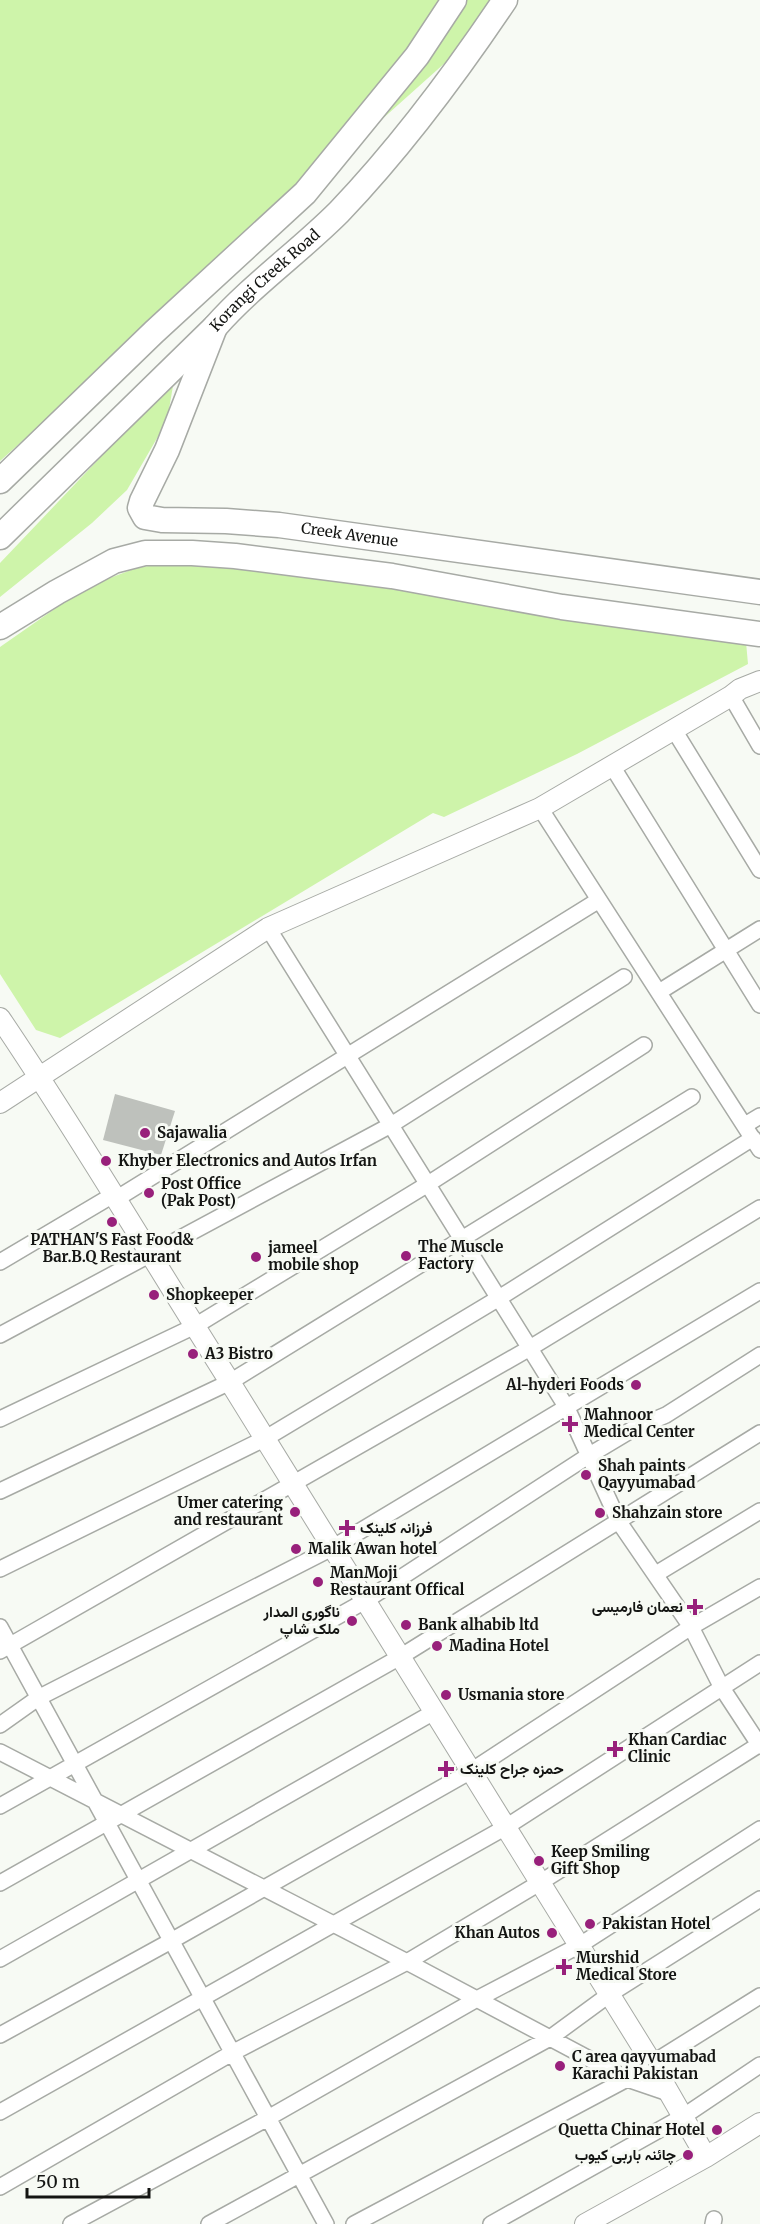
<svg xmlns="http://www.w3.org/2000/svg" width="760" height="2224" font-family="Merriweather,Vazirmatn,serif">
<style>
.green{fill:#cef4aa}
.building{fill:#bec1bc}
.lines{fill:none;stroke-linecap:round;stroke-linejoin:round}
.minor-casing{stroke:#a7aaa5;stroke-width:18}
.tertiary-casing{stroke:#a7aaa5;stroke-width:22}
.primary-casing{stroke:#a7aaa5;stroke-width:27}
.minor{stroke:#fff;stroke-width:15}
.tertiary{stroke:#fff;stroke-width:20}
.primary{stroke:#fff;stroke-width:24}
.poi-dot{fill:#98207b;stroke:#f7faf4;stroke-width:2}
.labels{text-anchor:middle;stroke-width:6;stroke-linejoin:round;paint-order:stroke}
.street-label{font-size:15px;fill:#141513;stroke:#f7faf4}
.poi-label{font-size:15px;font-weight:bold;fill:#141513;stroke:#f7faf4;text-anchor:start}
</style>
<rect width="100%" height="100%" fill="#f7faf4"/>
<!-- green -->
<path class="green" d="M0 0H505L484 28 0 461Z
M174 380 167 421 127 490 92 523 0 597V563Z
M190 562 254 567 746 642 748 664 577 754 444 817 433 813 60 1038 36 1030 0 974V647L86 587 139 567Z"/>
<!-- building -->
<path class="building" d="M115 1094 175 1111 161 1155 103 1140Z"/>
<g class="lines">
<defs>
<path id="minor" d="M731 696 760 746
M674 730 760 870
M612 766 760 1005
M540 808 760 1150
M268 928 567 1408 619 1522 691 1627 722 1688 760 1746
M659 992 760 929
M745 1125 760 1116
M116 1199 599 900
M0 1262 113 1195
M0 1335 391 1125 624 977
M0 1419 195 1326 428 1184 644 1045
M0 1491 230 1382 692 1097
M0 1569 266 1438 499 1298 753 1138
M656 1574 760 1511
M0 1627 326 2224
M0 1651 530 1348 760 1208
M0 1725 38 1698 332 1548 760 1291
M0 1752 407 1962 627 2079 671 2094
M0 1806 365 1601 588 1456 633 1429 666 1415 760 1355
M0 1883 400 1657 760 1433
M0 1959 434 1712
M0 2035 171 1941 471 1771 691 1627 760 1587
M0 2112 506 1827 760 1663
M0 2187 232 2053 407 1962 541 1882 760 1744
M71 2224 268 2118 477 1999 580 1945 760 1829
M209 2224 550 2038 610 1994 760 1899
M354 2224 627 2079 760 1996
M491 2224 684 2116 760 2065
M713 2224 714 2219"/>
<path id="tertiary" d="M0 1018C80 1136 152 1259 228 1379 370 1607 512 1835 652 2063L706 2157
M0 1103 268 928 540 808 731 696 740 689 760 681
M585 2224 706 2157 760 2123"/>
<g id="primary">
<path id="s1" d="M215 327 167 450 142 501 140 508 145 517 162 520 226 521 279 525 760 592"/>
<path d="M0 481 154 332 305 193 417 56 454 0"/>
<path id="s2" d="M0 537 215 327C252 285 299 252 339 212 402 146 454 76 505 0"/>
<path d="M0 627 57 592 114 561 145 553H192L235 556 392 576 562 607 760 634"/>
</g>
</defs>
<!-- minor casing -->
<use href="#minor" class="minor-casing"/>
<!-- tertiary casing -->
<use href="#tertiary" class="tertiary-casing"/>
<!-- primary casing -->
<use href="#primary" class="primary-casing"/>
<!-- minor -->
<use href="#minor" class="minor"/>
<!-- tertiary -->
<use href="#tertiary" class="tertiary"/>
<!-- primary -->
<use href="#primary" class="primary"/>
</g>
<!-- markers -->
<g class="poi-dot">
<circle cx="145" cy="1133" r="6"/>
<circle cx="106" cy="1161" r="6"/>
<circle cx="149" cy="1193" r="6"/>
<circle cx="112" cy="1222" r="6"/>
<circle cx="406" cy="1256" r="6"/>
<circle cx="256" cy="1257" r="6"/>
<circle cx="154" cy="1295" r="6"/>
<circle cx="193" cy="1354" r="6"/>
<circle cx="636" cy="1385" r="6"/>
<path d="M567 1415h6v6h6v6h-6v6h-6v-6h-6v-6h6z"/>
<circle cx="586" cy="1475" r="6"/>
<circle cx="295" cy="1512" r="6"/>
<circle cx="600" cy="1513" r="6"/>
<path d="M344 1519h6v6h6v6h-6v6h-6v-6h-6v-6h6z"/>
<circle cx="296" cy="1549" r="6"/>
<circle cx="318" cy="1582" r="6"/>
<path d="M692 1598h6v6h6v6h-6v6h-6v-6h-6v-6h6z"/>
<circle cx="352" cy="1621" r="6"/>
<circle cx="406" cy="1625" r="6"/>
<circle cx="437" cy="1646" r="6"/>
<circle cx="446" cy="1695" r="6"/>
<path d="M612 1740h6v6h6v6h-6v6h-6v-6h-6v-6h6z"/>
<path d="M443 1760h6v6h6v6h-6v6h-6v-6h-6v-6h6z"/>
<circle cx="539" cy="1861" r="6"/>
<circle cx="590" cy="1924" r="6"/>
<circle cx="552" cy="1933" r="6"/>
<path d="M561 1958h6v6h6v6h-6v6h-6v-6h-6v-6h6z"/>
<circle cx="560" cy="2066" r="6"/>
<circle cx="717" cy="2130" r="6"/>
<circle cx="688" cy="2155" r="6"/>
</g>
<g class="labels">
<!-- street labels -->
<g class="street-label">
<text dy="5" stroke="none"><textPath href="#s2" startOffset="369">Korangi Creek Road</textPath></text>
<text dy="5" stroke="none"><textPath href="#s1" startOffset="412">Creek Avenue</textPath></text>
</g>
<!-- poi labels -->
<g class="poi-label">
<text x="157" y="1138">Sajawalia</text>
<text x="118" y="1166">Khyber Electronics and Autos Irfan</text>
<text x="161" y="1189">Post Office<tspan x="161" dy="17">(Pak Post)</tspan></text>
<text x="112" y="1245" text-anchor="middle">PATHAN'S Fast Food&amp;<tspan x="112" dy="17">Bar.B.Q Restaurant</tspan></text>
<text x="418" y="1252">The Muscle<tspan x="418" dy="17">Factory</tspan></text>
<text x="268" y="1253">jameel<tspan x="268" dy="17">mobile shop</tspan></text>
<text x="166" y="1300">Shopkeeper</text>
<text x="205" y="1359">A3 Bistro</text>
<text x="624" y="1390" text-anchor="end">Al-hyderi Foods</text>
<text x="584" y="1420">Mahnoor<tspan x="584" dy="17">Medical Center</tspan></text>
<text x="598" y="1471">Shah paints<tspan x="598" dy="17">Qayyumabad</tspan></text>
<text x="283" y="1508" text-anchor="end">Umer catering<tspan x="283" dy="17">and restaurant</tspan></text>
<text x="612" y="1518">Shahzain store</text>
<text x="360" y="1533">فرزانہ کلینک</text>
<text x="308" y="1554">Malik Awan hotel</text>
<text x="330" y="1578">ManMoji<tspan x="330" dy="17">Restaurant Offical</tspan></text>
<text x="683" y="1612" text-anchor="end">نعمان فارمیسی</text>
<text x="340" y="1617" text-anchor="end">ناگوری المدار<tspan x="340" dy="17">ملک شاپ</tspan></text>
<text x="418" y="1630">Bank alhabib ltd</text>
<text x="449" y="1651">Madina Hotel</text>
<text x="458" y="1700">Usmania store</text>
<text x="628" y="1745">Khan Cardiac<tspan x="628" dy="17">Clinic</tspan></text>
<text x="460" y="1774">حمزہ جراح کلینک</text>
<text x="551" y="1857">Keep Smiling<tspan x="551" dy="17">Gift Shop</tspan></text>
<text x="602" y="1929">Pakistan Hotel</text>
<text x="540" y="1938" text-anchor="end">Khan Autos</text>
<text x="576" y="1963">Murshid<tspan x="576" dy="17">Medical Store</tspan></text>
<text x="572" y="2062">C area qayyumabad<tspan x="572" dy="17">Karachi Pakistan</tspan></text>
<text x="705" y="2135" text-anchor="end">Quetta Chinar Hotel</text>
<text x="676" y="2160" text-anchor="end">چائنہ باربی کیوب</text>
</g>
</g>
<!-- scale -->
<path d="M27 2188v9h122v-9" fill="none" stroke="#141513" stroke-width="3"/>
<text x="36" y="2188" font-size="18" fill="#141513" stroke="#f7faf4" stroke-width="4.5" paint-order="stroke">50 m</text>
</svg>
